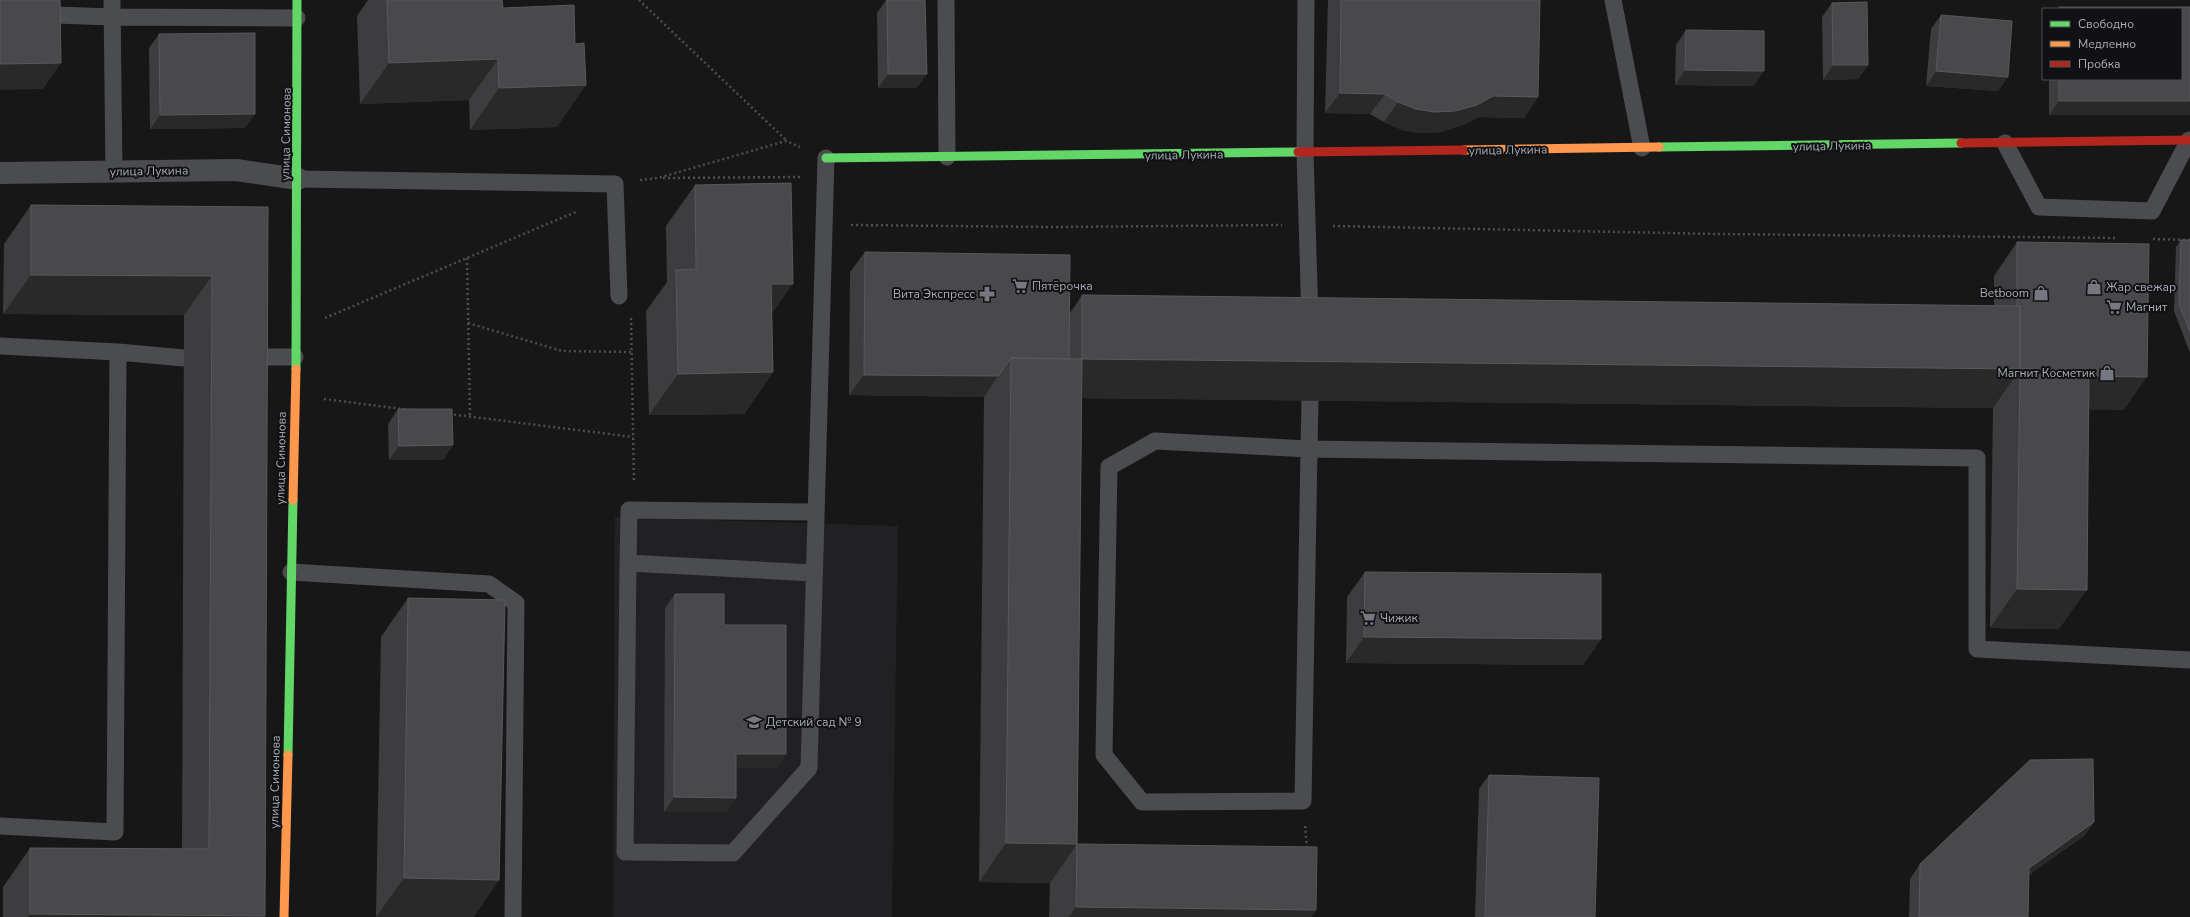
<svg xmlns="http://www.w3.org/2000/svg" width="2190" height="917" font-family="'Nunito Sans',sans-serif">
<style>
.built{fill:#212123}
.lines{fill:none;stroke-linecap:round;stroke-linejoin:round}
.path{stroke:#4d4e52;stroke-width:2.5;stroke-dasharray:2 3;stroke-linecap:butt}
.lane{stroke:#4b4c50;stroke-width:17}
.street{stroke:#4b4c50;stroke-width:22}
.fast{stroke:#63d668;stroke-width:9}
.slow{stroke:#ff974d;stroke-width:9}
.jam{stroke:#b3261e;stroke-width:9}
.wall{fill:#3d3d3f}
.shaded-wall{fill:#29292a}
.building{fill:#49494c;stroke:#58595d}
.labels{text-anchor:middle;stroke-width:4;stroke-linejoin:round;paint-order:stroke}
.street-label{font-size:12px;fill:#a8adb8;stroke:#111113}
.poi-label{font-size:12px;fill:#a8adb8;stroke:#111113;text-anchor:start}
</style>
<rect width="100%" height="100%" fill="#171717"/>
<!-- built -->
<path class="built" d="M615 517 898 526 892 917H613Z"/>
<g class="lines">
<!-- path -->
<path class="path" d="M639 0 786 140
M663 178 800 177
M640 180 658 178 786 141 800 147
M851 225 1053 227 1282 225
M1333 226 1716 234 2118 238
M2153 239 2190 240
M467 258 470 417
M325 318 578 211
M631 318 634 483
M468 323 562 351 632 352
M324 399 411 410
M449 414 633 437
M1305 826 1307 849"/>
<!-- lane -->
<path class="lane" d="M112 0 114 172
M946 0 947 157
M1306 0 1305 153 1310 320
M1613 0 1642 148
M0 13 112 17 297 18
M2005 143 2039 207 2152 211 2189 140
M298 179 615 184 619 296
M0 346 118 352 115 832 0 826
M118 352 184 358
M245 357H295
M1310 400 1309 449 1977 458V649L2190 660
M1155 441 1309 449 1303 801 1142 802 1104 755 1109 467Z
M628 563 629 510 816 512
M291 572 489 584 516 603 513 917
M814 573 628 563 625 852 733 853 809 768 826 158"/>
<!-- street -->
<path class="street" d="M0 173 236 170 298 179"/>
<!-- fast -->
<path class="fast" d="M1659 147 1961 143
M826 158 1298 152
M296 369 297 0
M288 755 293 500"/>
<!-- slow -->
<path class="slow" d="M1464 150 1659 147
M293 500 296 369
M284 917 288 755"/>
<!-- jam -->
<path class="jam" d="M1961 143 2190 140
M1298 152 1464 150"/>
</g>
<!-- wall -->
<path class="wall" d="M368 0H502L503 8 557 127 470 130 469 100 360 104 357 16Z
M886 0H887L917 88H878L877 13Z
M1328 0H1540L1538 97 1524 118 1479 117 1463 125 1441 132 1420 133 1402 130 1384 122 1370 114 1325 113Z
M1832 3 1868 65 1858 79 1823 80 1822 17Z
M2059 7H2190V115H2049V79H2181V9H2058Z
M1941 15 2008 77 1998 91 1926 86 1931 29Z
M1686 30 1754 86 1675 85 1676 45Z
M159 34 255 114 245 128 150 129 149 48Z
M695 185 772 314 773 372 744 414 649 415 646 311 667 282 666 226Z
M31 205 268 207 264 917H3V887L30 848 182 849 184 315 3 314 4 244Z
M2181 240H2190V353L2174 311 2176 247Z
M2017 242 2124 410 2088 409 2059 629 1990 628 1993 408 1082 398 1077 844 1316 910 1311 917H1049L1050 883 979 882 984 397 849 395 850 272 865 252 1070 313 1082 295 1994 306V276Z
M398 409 453 445 443 460H389L388 424Z
M1365 572 1601 639 1583 665 1346 663 1347 597Z
M675 594 724 625 786 754 776 768H736V798L726 812H664L665 608Z
M408 598 474 917H376L381 637Z
M1489 775 1595 917H1475L1479 789Z
M2094 822 2084 836 2029 875 2028 917H1909L1910 879 1920 864Z"/>
<!-- shaded-wall -->
<path class="shaded-wall" d="M498 59 469 100 360 104 389 63Z
M61 63 43 89 0 90V64Z
M1833 65H1868L1858 79 1823 80Z
M1685 70 1764 71 1754 86 1675 85Z
M1936 71 2008 77 1998 91 1926 86Z
M888 74H927L917 88H878Z
M586 85 557 127 470 130 499 88Z
M1340 93 1385 94 1370 114 1325 113Z
M1493 96 1538 97 1524 118 1479 117 1463 125 1441 132 1420 133 1402 130 1384 122 1398 102Z
M2059 101H2190V115H2049Z
M255 114 245 128 150 129 160 115Z
M31 275 212 276 184 315 3 314Z
M771 284H793L764 325Z
M1082 359 2020 369 1993 408 1055 398Z
M773 372 744 414 649 415 678 374Z
M864 375 998 376 984 397 849 395Z
M2020 375 2147 377 2124 410 2020 409Z
M453 445 443 460H389L399 446Z
M2017 589 2087 590 2059 629 1990 628Z
M1364 637 1601 639 1583 665 1346 663Z
M736 754H786L776 768H726Z
M674 797 736 798 726 812H664Z
M2094 822 2084 836 2019 882 2029 868Z
M1006 843 1077 844 1050 883 979 882Z
M404 878 499 880 474 917H376Z
M1076 907 1316 910 1311 917H1069Z
M30 914 265 916 264 917H28Z"/>
<!-- building -->
<path class="building" d="M0 0H60L61 63 0 64Z
M387 0H502L503 8 574 5 575 44 584 43 586 85 499 88 498 59 389 63Z
M887 0H925L927 74H888Z
M1341 0H1540L1538 97 1493 96 1477 105 1455 111 1434 112 1416 109 1398 102 1385 94 1340 93Z
M1867 2 1868 65H1833L1832 3Z
M2059 7H2190V101H2059V79H2181V9H2059Z
M1941 15 2012 21 2008 77 1936 71Z
M1686 30 1764 31V71L1685 70Z
M255 33V114L160 115 159 34Z
M791 183 793 284H771L773 372 678 374 676 270 696 269 695 185Z
M31 205 268 207 265 916 30 914V848L209 849 212 276 31 275Z
M2181 240H2190V332L2179 304Z
M2017 242 2149 244 2147 377 2089 376V370L2020 369V306H2017Z
M865 252 1070 255 1069 359 1011 358 998 376 864 375Z
M1082 295 2020 306V369L1082 359 1077 844 1006 843 1011 358 1082 359Z
M2020 369 2089 370 2087 590 2017 589Z
M398 409H452L453 445 399 446Z
M1365 572 1601 574V639L1364 637Z
M675 594H724V625H786V754H736V798L674 797Z
M408 598 505 600 499 880 404 878Z
M2093 759 2094 822 2029 868 2028 917H1919L1920 864 2030 760Z
M1489 775 1599 778 1595 917H1485Z
M1077 844 1317 847 1316 910 1076 907Z"/>
<!-- icons -->
<defs>
<symbol id="supermarket-bare" viewBox="-9 -9 18 18"><path d="M-6-5.5h2.5l.6 2H6L4.5 2H-2.5L-4.4-4H-6ZM-1.5 3.2a1.3 1.3 0 1 0 .1 0ZM3 3.2a1.3 1.3 0 1 0 .1 0Z" fill="#757880" stroke="#111113" stroke-width="2.5" paint-order="stroke"/></symbol>
<symbol id="shop-bare" viewBox="-9 -9 18 18"><path d="M-5-2.5h2.3a2.7 3.5 0 0 1 5.4 0H5L5.5 6h-11ZM-1.5-2.5h3a1.5 2.3 0 0 0-3 0Z" fill="#757880" stroke="#111113" stroke-width="2.5" paint-order="stroke"/></symbol>
<symbol id="pharmacy-bare" viewBox="-9 -9 18 18"><path d="M-2-6h4v4h4v4h-4v4h-4v-4h-4v-4h4Z" fill="#757880" stroke="#111113" stroke-width="2.5" paint-order="stroke"/></symbol>
<symbol id="school-bare" viewBox="-9 -9 18 18"><path d="M0-5L7-2L0 1L-7-2ZM-4 1L0 2.5L4 1V4Q0 6-4 4Z" fill="#757880" stroke="#111113" stroke-width="2.5" paint-order="stroke"/></symbol>
</defs>
<g fill-rule="evenodd">
<use href="#supermarket-bare" x="1009" y="275" width="22" height="22"/>
<use href="#shop-bare" x="2083" y="276" width="22" height="22"/>
<use href="#shop-bare" x="2030" y="282" width="22" height="22"/>
<use href="#pharmacy-bare" x="976" y="283" width="22" height="22"/>
<use href="#supermarket-bare" x="2103" y="296" width="22" height="22"/>
<use href="#shop-bare" x="2096" y="362" width="22" height="22"/>
<use href="#supermarket-bare" x="1357" y="607" width="22" height="22"/>
<use href="#school-bare" x="743" y="711" width="22" height="22"/>
</g>
<g class="labels">
<!-- street labels -->
<g class="street-label">
<text transform="translate(286 134) rotate(-89)" y="4">улица Симонова</text>
<text transform="translate(1832 146) rotate(-1)" y="4">улица Лукина</text>
<text transform="translate(1508 150) rotate(-1)" y="4">улица Лукина</text>
<text transform="translate(1184 155) rotate(-1)" y="4">улица Лукина</text>
<text transform="translate(149 171) rotate(-1)" y="4">улица Лукина</text>
<text transform="translate(281 458) rotate(-89)" y="4">улица Симонова</text>
<text transform="translate(275 782) rotate(-89)" y="4">улица Симонова</text>
</g>
<!-- poi labels -->
<g class="poi-label">
<text x="1032" y="290">Пятёрочка</text>
<text x="2106" y="291">Жар свежар</text>
<text x="2029" y="297" text-anchor="end">Betboom</text>
<text x="975" y="298" text-anchor="end">Вита Экспресс</text>
<text x="2126" y="311">Магнит</text>
<text x="2095" y="377" text-anchor="end">Магнит Косметик</text>
<text x="1380" y="622">Чижик</text>
<text x="766" y="726">Детский сад № 9</text>
</g>
</g>
<!-- legend -->
<rect x="2042" y="8" width="140" height="72" fill="#111113" stroke="#4d4f55"/>
<rect x="2050" y="21" width="20" height="6" fill="#63d668" stroke="#4d4f55"/>
<text x="2078" y="28" font-size="12" fill="#a8adb8">Свободно</text>
<rect x="2050" y="41" width="20" height="6" fill="#ff974d" stroke="#4d4f55"/>
<text x="2078" y="48" font-size="12" fill="#a8adb8">Медленно</text>
<rect x="2050" y="61" width="20" height="6" fill="#b3261e" stroke="#4d4f55"/>
<text x="2078" y="68" font-size="12" fill="#a8adb8">Пробка</text>
</svg>
